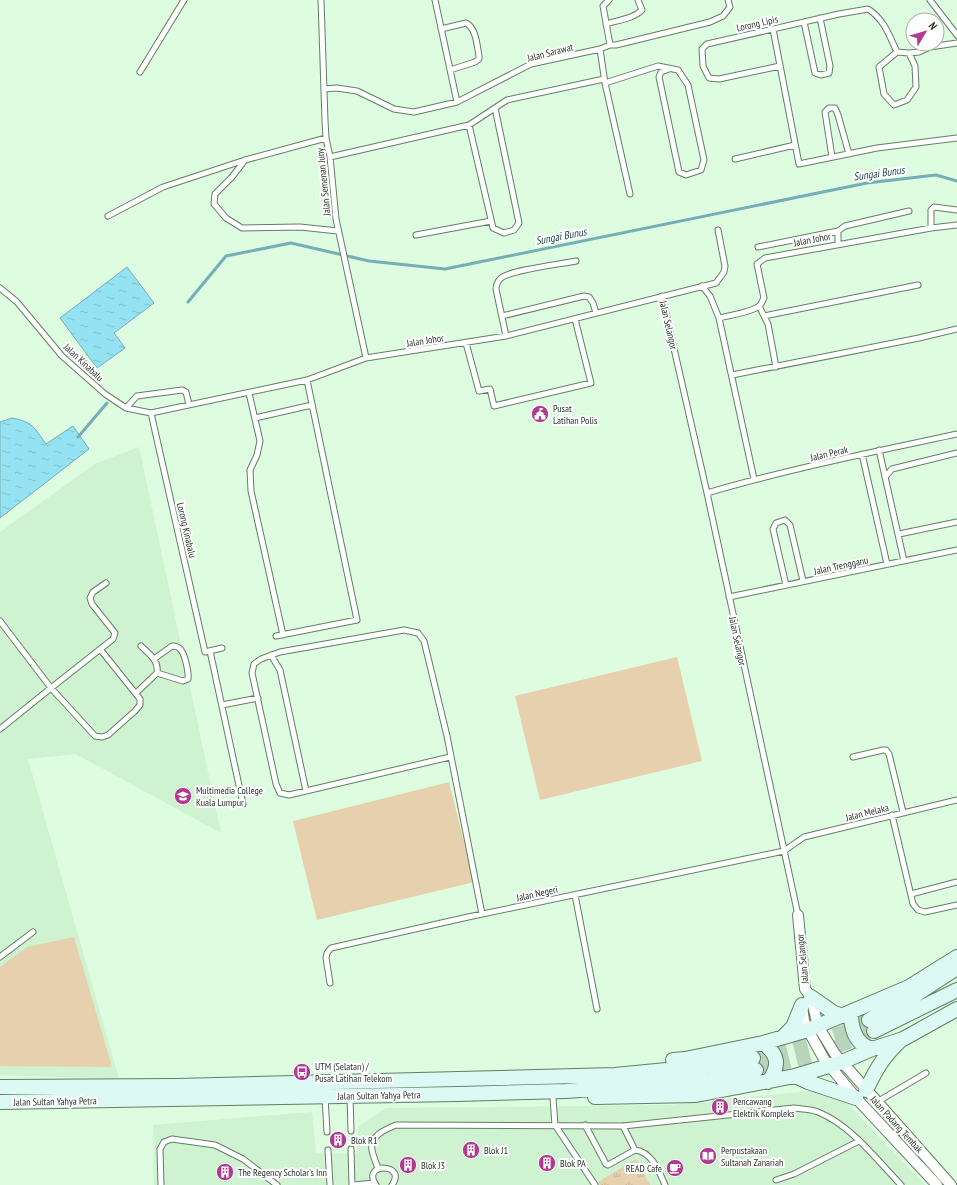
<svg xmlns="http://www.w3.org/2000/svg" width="957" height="1185" font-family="'PT Sans Narrow',sans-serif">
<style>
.built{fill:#cff2d0}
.park{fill:url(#park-tufts)}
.pitch{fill:#e6d0ad}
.water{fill:url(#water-ripples);stroke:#74aeb6}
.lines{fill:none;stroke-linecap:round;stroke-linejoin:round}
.stream{stroke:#74aeb6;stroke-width:3}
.secondary-tunnel{stroke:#bad4bb;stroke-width:14;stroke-dasharray:14 7;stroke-linecap:butt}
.lane-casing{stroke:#637e64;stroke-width:7}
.street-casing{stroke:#637e64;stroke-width:12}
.secondary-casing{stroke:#637e64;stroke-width:16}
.lane{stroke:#fff;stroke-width:5}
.street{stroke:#fff;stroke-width:10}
.secondary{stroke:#dcf9f3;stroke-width:14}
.labels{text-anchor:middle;stroke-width:4;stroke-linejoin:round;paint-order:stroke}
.street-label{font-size:10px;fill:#283429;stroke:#fff}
.poi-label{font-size:10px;fill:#283429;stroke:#fff;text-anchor:start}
.water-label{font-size:11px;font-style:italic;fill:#21464d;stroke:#fff}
</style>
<defs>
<pattern id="park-tufts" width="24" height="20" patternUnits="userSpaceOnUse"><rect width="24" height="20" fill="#e6d0ad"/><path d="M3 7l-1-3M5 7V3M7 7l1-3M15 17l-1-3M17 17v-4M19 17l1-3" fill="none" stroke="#c5b395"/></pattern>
<pattern id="water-ripples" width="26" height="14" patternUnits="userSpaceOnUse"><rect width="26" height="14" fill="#94e2f2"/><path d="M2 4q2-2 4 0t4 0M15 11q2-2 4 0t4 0" fill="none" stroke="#80c2d0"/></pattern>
</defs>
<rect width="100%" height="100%" fill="#defcdf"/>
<!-- built -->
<path class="built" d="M139 447 221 833 76 754 28 759 119 1079 0 1075V532L95 464Z
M810 1091 848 1104 925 1185H154L153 1125 312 1112 316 1153 357 1154 358 1127 386 1108 669 1105Z"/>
<!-- park -->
<path class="park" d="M636 1159 650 1185H600L598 1182Z"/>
<!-- pitch -->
<path class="pitch" d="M677 657 702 761 540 800 515 696Z
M449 782 474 882 317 920 293 821Z
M74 937 112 1067 0 1066V967L27 947Z"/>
<!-- water -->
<path class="water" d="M127 267 154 303 114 333 125 348 97 368 60 318Z
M12 418C33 422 34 427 46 444L73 426 89 449 0 518V422Z"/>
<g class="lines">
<!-- stream -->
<path class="stream" d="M188 302 226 256 291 243 369 261 445 269 867 183 936 175 957 181
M78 437 107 403"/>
<!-- secondary-tunnel -->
<path class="secondary-tunnel" d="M753 1058 812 1043 838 1034 869 1020
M756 1070 820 1054 874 1031"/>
<defs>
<path id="lane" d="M321 0 325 121 326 138 330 157 336 219 366 358
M435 0 457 102
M609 0 603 6 610 45
M930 0 957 35
M804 22 815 73 821 75 829 73 830 66 820 18
M606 24C618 20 633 19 642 10L638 0
M441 29 466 23C476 28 477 45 479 56V59L475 62 450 70
M773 29 799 164 877 148 957 138
M600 49 605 83 630 194
M897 52 909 53 915 66 916 87 907 100 894 105 884 94 879 67Z
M909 53 919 52 930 47 957 43
M780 66 719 79 709 78 703 66 702 49 707 44 839 14 868 9C884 19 889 35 897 52
M140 72 184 0
M605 83 658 66 678 70 688 85 704 160 701 170 686 175 679 172 659 77 661 72 669 69
M324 89 337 88 357 91 394 109 414 112 457 102 531 64 600 49 610 45H616L710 22 723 16 730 7 728 0
M469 125 493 228 504 233 514 230 519 223 495 108
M330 157 469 125 507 100 604 79
M832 157 825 112 829 108H835L838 115 849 154
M735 159 795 145
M245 160 232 177 215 194 214 204 226 218 242 228 300 227 338 231
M108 216 163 187 245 160 326 138
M931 228V210L934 207 957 210
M416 235 491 221
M838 244V231L845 226 909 211
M758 247 838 231
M702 286 710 296 719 318 754 479
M0 288 17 302 62 356 105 394 126 408 151 413 307 380 366 358 506 336 716 283 724 272 725 266 718 230
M662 296 707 493 798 915
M759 306 768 324 776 367
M502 316 584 296 589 297 593 303 596 313
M764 316 918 285
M719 318C730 315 750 313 759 306 762 304 762 301 764 298L757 264 765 258 931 228 957 225
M506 336 496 289C496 285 498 281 501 278 511 270 561 264 576 261
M466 343 479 391 490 389 494 406 591 383 575 319
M732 375 919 338 957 329
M249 393 260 441 257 455 250 470 251 491 283 635
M126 408 137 396 182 390 186 392 189 405
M151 413 205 652 222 648
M255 418 312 405
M879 450 904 561
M862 454 887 564
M885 477 892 469 957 453
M707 493C789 469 873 452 957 434
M899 534 957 522
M786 585 773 529 776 523 785 520 790 525 803 581
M729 597 957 550
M0 621 51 688 113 639 115 633 92 604 90 598 93 592 106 583
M276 636 357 620 307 380
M210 651 243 804
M271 655 280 670 306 791
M154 659 172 646C175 646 179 647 181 650 185 655 189 673 188 679L183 681 157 673
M136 693 157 673C159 660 149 654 141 646
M222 705 258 698
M0 729 51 688 95 736 102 737 108 735 135 711 140 705V699L100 649
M450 757 289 795 280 793 276 784 252 673 254 664 261 659 280 652 404 630 418 633 424 641 447 736 482 914
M853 757 883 750H886L889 754 903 812
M892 815 913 904 918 910 925 912 957 905
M911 894 957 882
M575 895 597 1009
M0 957 33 932
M330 983 326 958 327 953 331 948 468 917 784 851 804 837 957 800
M350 1096 351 1131
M325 1097 327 1132
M553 1098 555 1125 595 1185
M877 1102 926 1073
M585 1125 606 1164 608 1165 635 1150 623 1126
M351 1149 352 1185
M328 1150 330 1185
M635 1150C652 1152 659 1171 665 1185
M378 1168C376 1163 373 1156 372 1150 369 1136 386 1129 396 1125L623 1126 794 1108C801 1109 811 1109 818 1112 851 1125 877 1160 901 1185
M776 1180 794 1174 859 1141
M161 1185 160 1149 164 1142 172 1139 215 1145 243 1159 277 1185
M354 1185 374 1183
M376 1185C360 1162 408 1163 392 1185"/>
<path id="street" d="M798 915 805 989 811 997 818 1026 835 1054 951 1185
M802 1006 804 1021 808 1030 824 1059 856 1098 937 1185"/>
<path id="secondary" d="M811 997 834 1013 843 1016
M851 1013C851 1028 855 1044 872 1049
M869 1020 909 999 957 968
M874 1031 957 990
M783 1037 793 1027 802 1005
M763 1043C779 1055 780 1066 768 1082
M673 1060 685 1059 763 1043 808 1030 909 987 957 957
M795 1076 808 1082 856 1098
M0 1087 177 1086 615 1075 708 1066 753 1058
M866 1090C876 1070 882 1058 899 1042
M595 1097 696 1095 795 1076 842 1062 872 1049 903 1039 957 1009
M0 1102 458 1094 566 1091 709 1080 756 1070"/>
</defs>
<!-- lane casing -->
<use href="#lane" class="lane-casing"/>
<!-- street casing -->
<use href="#street" class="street-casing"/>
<!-- secondary casing -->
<use href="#secondary" class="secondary-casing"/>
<!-- lane -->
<use href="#lane" class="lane"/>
<!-- street -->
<use href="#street" class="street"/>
<!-- secondary -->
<use href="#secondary" class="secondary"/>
</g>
<!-- icons -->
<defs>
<symbol id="civic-disc" viewBox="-11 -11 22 22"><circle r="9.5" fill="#b03a90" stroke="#fff"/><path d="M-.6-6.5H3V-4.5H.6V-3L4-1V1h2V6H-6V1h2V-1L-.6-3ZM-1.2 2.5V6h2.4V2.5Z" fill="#fff"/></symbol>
<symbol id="school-disc" viewBox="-11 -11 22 22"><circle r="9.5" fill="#b03a90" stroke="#fff"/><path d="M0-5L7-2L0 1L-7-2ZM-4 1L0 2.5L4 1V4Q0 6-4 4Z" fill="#fff"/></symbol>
<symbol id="bus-disc" viewBox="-11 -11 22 22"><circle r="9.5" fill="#b03a90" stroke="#fff"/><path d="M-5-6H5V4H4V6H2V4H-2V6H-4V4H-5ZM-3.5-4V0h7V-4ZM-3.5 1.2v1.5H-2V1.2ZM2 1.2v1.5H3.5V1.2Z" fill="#fff"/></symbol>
<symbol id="building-disc" viewBox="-11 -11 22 22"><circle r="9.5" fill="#b03a90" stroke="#fff"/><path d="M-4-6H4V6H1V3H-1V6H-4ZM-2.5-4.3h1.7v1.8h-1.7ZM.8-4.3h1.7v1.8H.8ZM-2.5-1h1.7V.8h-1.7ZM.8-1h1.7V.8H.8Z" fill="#fff"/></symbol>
<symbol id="library-disc" viewBox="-11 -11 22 22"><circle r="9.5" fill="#b03a90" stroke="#fff"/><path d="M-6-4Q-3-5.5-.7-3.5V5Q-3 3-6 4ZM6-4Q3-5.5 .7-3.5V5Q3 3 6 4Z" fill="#fff"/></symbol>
<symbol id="cafe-disc" viewBox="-11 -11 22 22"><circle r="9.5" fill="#b03a90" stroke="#fff"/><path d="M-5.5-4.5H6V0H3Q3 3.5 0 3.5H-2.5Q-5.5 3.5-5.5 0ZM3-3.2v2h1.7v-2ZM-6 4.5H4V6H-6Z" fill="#fff"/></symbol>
</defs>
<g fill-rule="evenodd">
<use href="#civic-disc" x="530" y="404" width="20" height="20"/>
<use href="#school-disc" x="173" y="786" width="20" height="20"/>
<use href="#bus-disc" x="292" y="1062" width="20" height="20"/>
<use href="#building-disc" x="710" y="1097" width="20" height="20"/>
<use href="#building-disc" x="328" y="1130" width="20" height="20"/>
<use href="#building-disc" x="461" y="1140" width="20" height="20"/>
<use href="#library-disc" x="698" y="1146" width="20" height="20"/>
<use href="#building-disc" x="537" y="1153" width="20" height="20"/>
<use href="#building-disc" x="398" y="1155" width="20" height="20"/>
<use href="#cafe-disc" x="665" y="1158" width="20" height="20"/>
<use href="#building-disc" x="215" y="1162" width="20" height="20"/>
</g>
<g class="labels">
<!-- street labels -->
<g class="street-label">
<text transform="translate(757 23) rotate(-13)" y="4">Lorong Lipis</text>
<text transform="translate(550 52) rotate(-14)" y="4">Jalan Sarawat</text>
<text transform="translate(323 182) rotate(-96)" y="4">Jalan Semenan Juny</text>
<text transform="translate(812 239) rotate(-11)" y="4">Jalan Johor</text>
<text transform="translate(669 325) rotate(77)" y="4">Jalan Selangor</text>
<text transform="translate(425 340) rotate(-9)" y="4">Jalan Johor</text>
<text transform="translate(84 362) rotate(43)" y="4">Jalan Kinabalu</text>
<text transform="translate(829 453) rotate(-13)" y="4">Jalan Perak</text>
<text transform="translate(187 530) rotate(77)" y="4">Lorong Kinabalu</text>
<text transform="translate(841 565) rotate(-12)" y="4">Jalan Trengganu</text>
<text transform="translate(738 641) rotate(78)" y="4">Jalan Selangor</text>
<text transform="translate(867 812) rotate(-14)" y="4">Jalan Melaka</text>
<text transform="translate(537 893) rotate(-12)" y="4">Jalan Negeri</text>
<text transform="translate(802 959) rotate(-96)" y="4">Jalan Selangor</text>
<text transform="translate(379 1095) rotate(-1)" y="4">Jalan Sultan Yahya Petra</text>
<text transform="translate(55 1101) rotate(-1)" y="4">Jalan Sultan Yahya Petra</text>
<text transform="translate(897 1124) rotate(48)" y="4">Jalan Padang Tembak</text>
</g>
<!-- poi labels -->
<g class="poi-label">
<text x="553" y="412">Pusat<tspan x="553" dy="12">Latihan Polis</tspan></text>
<text x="196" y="794">Multimedia College<tspan x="196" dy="12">Kuala Lumpur</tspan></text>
<text x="315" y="1070">UTM (Selatan) /<tspan x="315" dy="12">Pusat Latihan Telekom</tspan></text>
<text x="733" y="1105">Pencawang<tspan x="733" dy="12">Elektrik Kompleks</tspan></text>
<text x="351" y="1144">Blok R1</text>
<text x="484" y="1154">Blok J1</text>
<text x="721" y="1154">Perpustakaan<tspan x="721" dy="12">Sultanah Zanariah</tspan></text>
<text x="560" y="1167">Blok PA</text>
<text x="421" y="1169">Blok J3</text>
<text x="662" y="1172" text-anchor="end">READ Cafe</text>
<text x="238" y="1176">The Regency Scholar's Inn</text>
</g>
<!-- water labels -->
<g class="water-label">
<text transform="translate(879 173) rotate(-8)" y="4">Sungai Bunus</text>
<text transform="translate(561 236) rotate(-11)" y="4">Sungai Bunus</text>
</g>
</g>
<!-- north arrow -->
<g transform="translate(925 32) rotate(52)"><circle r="19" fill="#ffffff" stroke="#a9aea9"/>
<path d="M0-3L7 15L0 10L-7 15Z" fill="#b03a90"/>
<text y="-6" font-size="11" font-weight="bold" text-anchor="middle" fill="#283429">N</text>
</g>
</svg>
